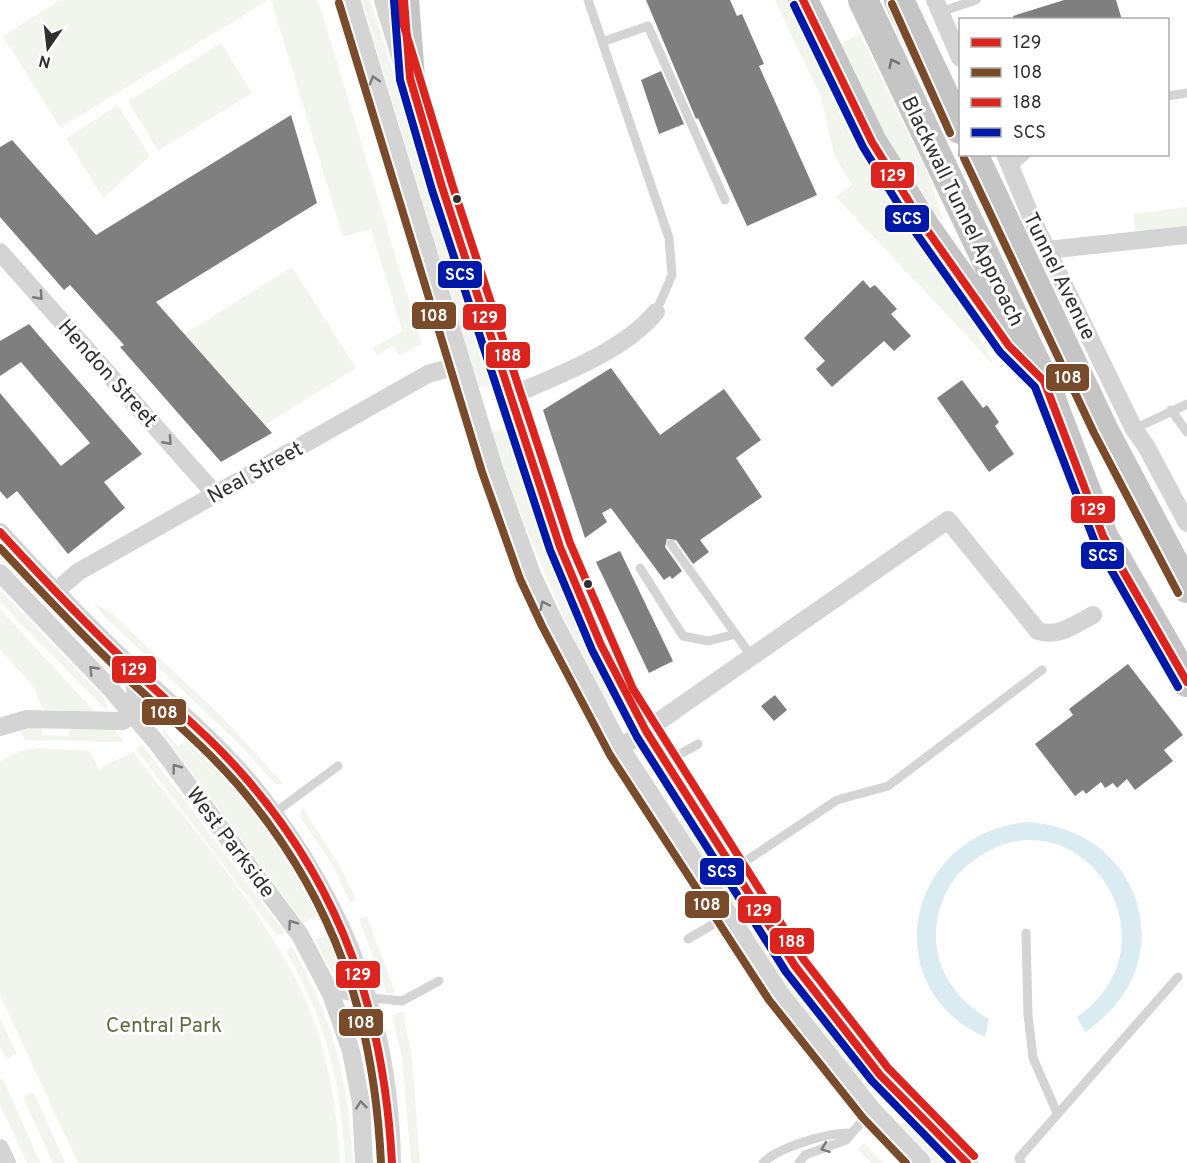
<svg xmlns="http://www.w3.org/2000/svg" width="1187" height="1163" font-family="Overpass,sans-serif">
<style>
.green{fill:#f2f5ed}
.water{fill:#daebf2}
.building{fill:#7f7f7f}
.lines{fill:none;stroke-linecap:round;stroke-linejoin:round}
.service{stroke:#d4d4d4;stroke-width:9}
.minor{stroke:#d4d4d4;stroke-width:18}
.tertiary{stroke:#d4d4d4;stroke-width:22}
.trunk{stroke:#c5c5c5;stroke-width:30}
.bus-1-casing{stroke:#fff;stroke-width:12}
.bus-2-casing{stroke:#fff;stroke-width:12}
.bus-3-casing{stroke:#fff;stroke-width:12}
.bus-4-casing{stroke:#fff;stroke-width:12}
.bus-1{stroke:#dc241f;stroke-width:8}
.bus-2{stroke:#7a4b2a;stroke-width:8}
.bus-3{stroke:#dc241f;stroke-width:8}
.bus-4{stroke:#0019a8;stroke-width:8}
.oneway{stroke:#737373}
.oneway2{stroke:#7a7a7a}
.bus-dot{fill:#303030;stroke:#fff;stroke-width:2}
.labels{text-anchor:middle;stroke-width:6;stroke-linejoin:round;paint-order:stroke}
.street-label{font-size:21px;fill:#303030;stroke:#fff}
.park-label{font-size:21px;fill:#596d3c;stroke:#fff}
.line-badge{stroke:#fff;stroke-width:2}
.badge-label{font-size:16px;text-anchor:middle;font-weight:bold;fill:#fff}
</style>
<rect width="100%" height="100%" fill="#fff"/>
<!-- green -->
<path class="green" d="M60 0H268L60 128 3 36Z
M271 0H317L324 19 422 344 399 356 393 346 377 355 373 348 402 331 371 229 343 237Z
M362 0H370L452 254 442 268Z
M775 0H786L856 148 906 225 958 297 995 366 836 197 852 185 834 155 822 100Z
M860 34 928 174 943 219 937 218C896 159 870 109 840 44Z
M221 43 252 93 158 151 128 101Z
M118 105 150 156 103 198 66 138Z
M1187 207V228L1135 234 1134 214Z
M292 267 356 368 265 425 184 334Z
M459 272 495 383 478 388 448 286Z
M507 428 558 575 615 699 605 704C561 615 523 526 491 432Z
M6 555 106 658 114 676 1 558Z
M0 590 106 700 107 711 0 602Z
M94 603 110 612 219 714 284 784H275L240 745 104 616Z
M0 609 95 712 42 709 34 687 0 650Z
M151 702 180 730 178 732 162 717 155 723 148 714Z
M42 725V735L69 736 70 727 114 728 124 742 25 740 18 727Z
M164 729 178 747 188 737C247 795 283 842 323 914L303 923 161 731Z
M142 744 285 933 277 936 136 749Z
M38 748 90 751 99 769 133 752C190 825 268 915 305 999 328 1050 337 1107 340 1163H78L0 995V761L20 751Z
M302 807 340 866 356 900 350 903 334 868 300 817Z
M686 818 810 1010 865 1077 858 1083 805 1016 677 823Z
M367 916 395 992 387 994 359 919Z
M333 932 352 984C332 983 324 955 315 940Z
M292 947C333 1018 349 1082 353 1163H345C341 1080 326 1023 286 951Z
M349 1006 359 1009C372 1060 379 1110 381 1163H375C374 1109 369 1057 349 1006Z
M403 1011 412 1057 420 1163H411L402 1059 392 1015Z
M0 1019 17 1054 6 1059 0 1047Z
M3 1079 38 1158 41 1163H27L0 1104V1080Z
M34 1092 65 1163H53L23 1097Z
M905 1120 947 1163H934L898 1126Z
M864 1143 884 1163H871L858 1149Z"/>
<!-- water -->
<path class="water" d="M1028 822C1146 830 1184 967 1085 1032L1077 1017C1187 938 1073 784 973 861 950 877 938 903 936 931 934 969 957 1001 989 1019L985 1037C875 989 905 833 1028 822Z"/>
<!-- building -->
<path class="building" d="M646 0H730L737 16 742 14 764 64 759 66 817 195 747 226 698 118 696 119Z
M1064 0H1116L1122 20H1014L1013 16Z
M661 71 684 124 659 134 641 80Z
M291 115 317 203 156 302 272 433 221 462 120 347 124 345 70 285 64 290 0 217V147L12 140 96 235Z
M863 280 870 288 875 285 897 309 891 314 911 336 894 351 884 341 832 387 816 369 825 361 804 338Z
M29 324 142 454 104 482 125 508 68 554 17 491 7 499 0 491V393L61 466 90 443 21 362 0 376V341Z
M611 368 660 435 724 389 761 440 736 458 762 497 700 540 709 552 693 564 676 540 667 539 665 547 682 571 672 579 670 576 664 580 611 508 602 513 607 522 585 538 543 410Z
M962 380 983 408 987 405 999 422 995 426 1014 454 989 472 937 398Z
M620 551 673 661 649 673 596 562Z
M1128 664 1183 735 1164 750 1173 761 1135 790 1127 779 1117 788 1113 783 1105 788 1101 782 1086 794 1083 790 1075 796 1035 744 1073 715 1069 709Z
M775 695 787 710 774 721 761 706Z"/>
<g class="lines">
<!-- service -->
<path class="service" d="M588 0 669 238 672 275 656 312
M940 12 976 0
M602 42 648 26 725 200
M1168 96 1187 93
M1011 168 1027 154
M1171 410 1187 432
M1134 429 1187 404
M671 544 752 657
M640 568 683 636 708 641 736 634
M666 762 698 744
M273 814 338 766
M734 869 837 800 888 786 1042 670
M1026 933 1028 1015 1033 1058 1057 1113
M688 939 727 916
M331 994 402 1001 439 981
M763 1163C778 1147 830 1132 851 1133
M799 1163 805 1155 846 1140 870 1112
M1021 1163 1019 1158 1178 977"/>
<!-- minor -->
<path class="minor" d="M935 0 960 58
M1005 154 1032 219 1134 429 1146 446 1187 523
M1047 250 1187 235
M0 252 215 494
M510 396C557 376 623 352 656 312
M0 532C43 579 87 625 133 669 176 709 223 748 259 794 346 906 390 1021 392 1163
M0 573 109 687 157 743 300 935 331 994 351 1051 361 1103 364 1163
M56 591 78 572 428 374 460 365
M0 727 27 719 123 721C140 706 136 687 131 667
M619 749 948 520 1038 631C1059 638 1075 624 1093 615
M0 1148 7 1163"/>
<!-- tertiary -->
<path class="tertiary" d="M349 0 492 469 530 575 552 622 619 749 778 994 871 1111 920 1163
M385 0 442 187 560 547 595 631 624 694 795 966 880 1075 967 1163"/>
<!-- trunk -->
<path class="trunk" d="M404 0 410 78
M803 0 872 142 925 227 1009 346 1023 360
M863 0 1044 381 1103 536 1187 682
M899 0 960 129
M973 154 1103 429 1187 588"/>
<defs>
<path id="bus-1" d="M404 0 410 78 442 187 560 547 601 645 646 731 795 966 880 1075 967 1163
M803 0 872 142 925 227 1009 346 1044 381 1103 536 1187 682
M0 532C43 579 87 625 133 669 170 704 210 737 244 776 343 889 384 1015 392 1163"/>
<path id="bus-2" d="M339 3 482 472 520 579 542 626 610 755 769 1000 863 1118 906 1163
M892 4 950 133
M964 158 1094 433 1178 593
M0 548C41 592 83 636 127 678 164 713 204 746 238 785 334 897 374 1017 381 1163"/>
<path id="bus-3" d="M396 0 452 184 570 543 633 689 804 960 888 1068 974 1156"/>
<path id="bus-4" d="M394 1 400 80 432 190 550 550 592 650 637 737 786 972 872 1081 952 1163
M794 5 863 147 916 233 1000 352 1035 387 1094 540 1178 687"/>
</defs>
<!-- bus-1 casing -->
<use href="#bus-1" class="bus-1-casing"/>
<!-- bus-2 casing -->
<use href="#bus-2" class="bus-2-casing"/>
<!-- bus-3 casing -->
<use href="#bus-3" class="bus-3-casing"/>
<!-- bus-4 casing -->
<use href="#bus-4" class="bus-4-casing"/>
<!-- bus-1 -->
<use href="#bus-1" class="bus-1"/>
<!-- bus-2 -->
<use href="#bus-2" class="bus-2"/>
<!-- bus-3 -->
<use href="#bus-3" class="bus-3"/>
<!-- bus-4 -->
<use href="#bus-4" class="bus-4"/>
</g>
<!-- one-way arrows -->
<defs><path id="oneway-chevron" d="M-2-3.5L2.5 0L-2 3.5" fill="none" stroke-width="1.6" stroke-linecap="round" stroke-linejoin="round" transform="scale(1.5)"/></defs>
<use class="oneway" href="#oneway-chevron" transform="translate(893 63) rotate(-116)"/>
<g class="oneway2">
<use href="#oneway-chevron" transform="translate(374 80) rotate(-107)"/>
<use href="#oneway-chevron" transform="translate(39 296) rotate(48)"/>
<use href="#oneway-chevron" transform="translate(168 441) rotate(48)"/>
<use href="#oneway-chevron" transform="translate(544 605) rotate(-115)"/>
<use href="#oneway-chevron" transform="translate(93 670) rotate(-134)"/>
<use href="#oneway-chevron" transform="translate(176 768) rotate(-127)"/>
<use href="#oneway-chevron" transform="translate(292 924) rotate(-125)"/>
<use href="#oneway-chevron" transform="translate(361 1105) rotate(-96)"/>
<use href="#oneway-chevron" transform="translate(825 1148) rotate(159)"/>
</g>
<!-- markers -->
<g class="bus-dot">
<circle cx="457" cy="199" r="5"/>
<circle cx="588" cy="584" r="5"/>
</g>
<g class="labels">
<!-- street labels -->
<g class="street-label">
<text transform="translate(963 211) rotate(64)" y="7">Blackwall Tunnel Approach</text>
<text transform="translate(1060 276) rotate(64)" y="7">Tunnel Avenue</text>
<text transform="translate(108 373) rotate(48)" y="7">Hendon Street</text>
<text transform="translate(255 472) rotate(-29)" y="7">Neal Street</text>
<text transform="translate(231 842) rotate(53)" y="7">West Parkside</text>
</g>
<!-- park labels -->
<g class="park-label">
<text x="164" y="1032">Central Park</text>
</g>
</g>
<g class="line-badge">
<rect x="870" y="161" width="45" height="28" rx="6" fill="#dc241f"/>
<rect x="884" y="204" width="46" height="29" rx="6" fill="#0019a8"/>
<rect x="437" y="260" width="46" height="29" rx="6" fill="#0019a8"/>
<rect x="411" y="301" width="46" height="29" rx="6" fill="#7a4b2a"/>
<rect x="462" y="303" width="45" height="28" rx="6" fill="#dc241f"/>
<rect x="485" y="341" width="46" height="28" rx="6" fill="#dc241f"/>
<rect x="1045" y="363" width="45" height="29" rx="6" fill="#7a4b2a"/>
<rect x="1070" y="495" width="46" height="29" rx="6" fill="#dc241f"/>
<rect x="1080" y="541" width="45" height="29" rx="6" fill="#0019a8"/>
<rect x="111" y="655" width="46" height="29" rx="6" fill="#dc241f"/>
<rect x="141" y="698" width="46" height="28" rx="6" fill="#7a4b2a"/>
<rect x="699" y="857" width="46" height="29" rx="6" fill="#0019a8"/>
<rect x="684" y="890" width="46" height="29" rx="6" fill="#7a4b2a"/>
<rect x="737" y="895" width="45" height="29" rx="6" fill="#dc241f"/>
<rect x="769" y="927" width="46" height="28" rx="6" fill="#dc241f"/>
<rect x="335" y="960" width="46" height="29" rx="6" fill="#dc241f"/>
<rect x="338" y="1008" width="46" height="29" rx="6" fill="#7a4b2a"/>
</g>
<g class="badge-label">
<text x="893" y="181">129</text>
<text x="907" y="224">SCS</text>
<text x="460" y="280">SCS</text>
<text x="434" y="321">108</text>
<text x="485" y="323">129</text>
<text x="508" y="361">188</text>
<text x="1068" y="383">108</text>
<text x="1093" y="515">129</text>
<text x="1103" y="561">SCS</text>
<text x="134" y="675">129</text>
<text x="164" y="718">108</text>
<text x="722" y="877">SCS</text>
<text x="707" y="910">108</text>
<text x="759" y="916">129</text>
<text x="792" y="947">188</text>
<text x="358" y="980">129</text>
<text x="361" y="1028">108</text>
</g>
<!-- legend -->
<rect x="959" y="18" width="210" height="138" fill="#ffffff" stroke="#acacac" stroke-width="1.5"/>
<rect x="971" y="38" width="30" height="9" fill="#dc241f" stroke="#acacac" stroke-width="1.5"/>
<text x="1013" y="48" font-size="18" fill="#303030">129</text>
<rect x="971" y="68" width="30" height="9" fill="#7a4b2a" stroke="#acacac" stroke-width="1.5"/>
<text x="1013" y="78" font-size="18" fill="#303030">108</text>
<rect x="971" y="98" width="30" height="9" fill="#dc241f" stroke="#acacac" stroke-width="1.5"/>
<text x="1013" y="108" font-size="18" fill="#303030">188</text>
<rect x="971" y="128" width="30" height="9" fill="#0019a8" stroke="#acacac" stroke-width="1.5"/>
<text x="1013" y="138" font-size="18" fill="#303030">SCS</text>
<!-- north arrow -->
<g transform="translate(48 48) rotate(194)" stroke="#ffffff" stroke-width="4.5" paint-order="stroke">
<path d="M0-4.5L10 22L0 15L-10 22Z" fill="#303030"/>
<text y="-9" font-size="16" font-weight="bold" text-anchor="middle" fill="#303030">N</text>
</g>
</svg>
